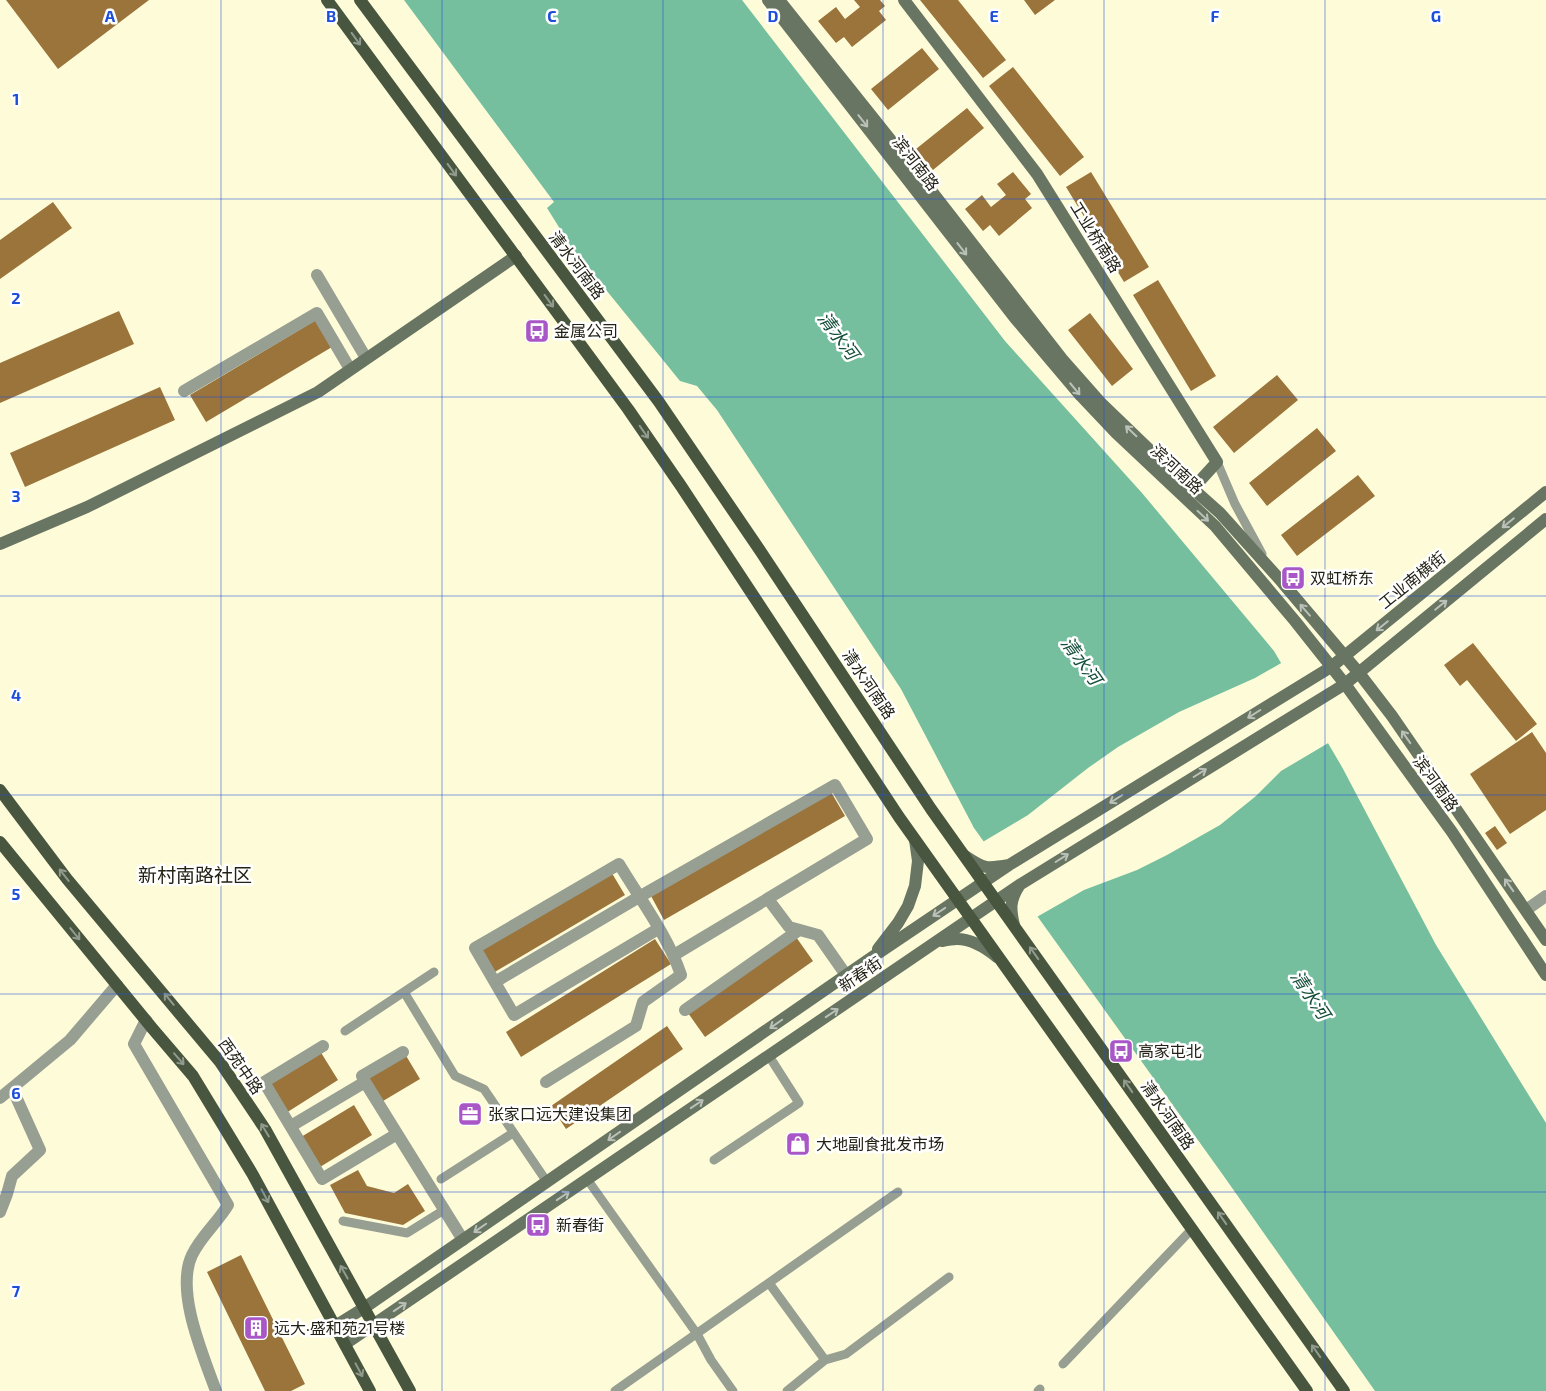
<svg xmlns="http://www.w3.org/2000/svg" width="1546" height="1391" font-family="'Exo 2','Noto Sans SC',sans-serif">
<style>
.water{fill:#75bf9f}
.pier{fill:#fefcd8}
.building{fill:#9a743b}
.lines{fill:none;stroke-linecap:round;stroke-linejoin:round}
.lane{stroke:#979f92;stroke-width:9}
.street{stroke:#979f92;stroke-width:12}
.secondary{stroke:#687562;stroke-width:12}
.primary{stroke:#485640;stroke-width:12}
.oneway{stroke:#919a8c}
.oneway2{stroke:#bbc1b8}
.grid{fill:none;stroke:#1d4ed8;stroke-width:1;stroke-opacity:0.55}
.labels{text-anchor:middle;stroke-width:5;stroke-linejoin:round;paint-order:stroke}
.street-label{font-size:16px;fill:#232215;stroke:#fff}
.poi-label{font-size:16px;fill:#232215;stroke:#fff;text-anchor:start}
.water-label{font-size:18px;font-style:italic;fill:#144f3a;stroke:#fff}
.quarter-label{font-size:19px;fill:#232215;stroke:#fff}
.grid-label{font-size:16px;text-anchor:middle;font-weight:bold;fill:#1d4ed8;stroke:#fff;stroke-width:5;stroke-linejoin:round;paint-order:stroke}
</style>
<rect width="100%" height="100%" fill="#fefcd8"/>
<!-- water -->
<path class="water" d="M404 0H742L1005 341 1142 493 1274 651 1342 767 1436 945 1546 1123V1391H1375L1223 1175 974 828 901 689 717 410 697 386 680 381 572 248 547 208 554 202Z"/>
<!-- pier -->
<path class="pier" d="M1283 662 1330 742 1281 771 1256 796 1220 825 1167 855 1137 870 1084 890 1035 918 981 843 1028 815 1088 768 1118 747 1179 712 1255 678Z"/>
<!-- building -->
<path class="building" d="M6 0H149L58 69Z
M854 0H880L885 6 879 11 886 20 852 47 844 37 836 43 818 21 836 7 845 19 860 7Z
M920 0H958L1006 60 983 78Z
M1024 0H1055L1035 15Z
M922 48 939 69 888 110 871 89Z
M1013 67 1084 157 1060 176 989 86Z
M967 108 984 128 933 170 916 149Z
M1013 172 1031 194 1025 199 1032 208 999 236 990 225 983 231 965 209 982 195 991 207 1006 195 997 184Z
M1091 172 1149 267 1124 282 1066 187Z
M53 202 72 228 0 279V240Z
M1158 280 1216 376 1191 391 1133 295Z
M119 311 134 344 0 403V363Z
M1090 313 1133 369 1112 386 1068 330Z
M316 320 332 347 206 422 190 395Z
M1277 375 1298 400 1234 453 1213 427Z
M160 387 175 420 25 487 10 453Z
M1317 428 1336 451 1267 506 1249 483Z
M1358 475 1375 496 1297 556 1281 535Z
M1473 643 1537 724 1516 741 1467 680 1460 686 1444 665Z
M1532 732 1546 753V810L1510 834 1470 774Z
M831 792 845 816 664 920 651 896Z
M1495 826 1507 843 1497 850 1485 833Z
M610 870 625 895 493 973 479 949Z
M796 937 813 961 705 1037 688 1013Z
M655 939 671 964 521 1057 506 1032Z
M667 1026 683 1049 566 1129 551 1106Z
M320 1051 338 1080 286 1113 267 1083Z
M405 1054 420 1079 383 1101 368 1076Z
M354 1105 372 1135 320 1167 301 1137Z
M358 1170 367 1186 394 1193 408 1184 425 1211 403 1225 345 1213 330 1185Z
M241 1255 305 1384 291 1391H265L207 1272Z"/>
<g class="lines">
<!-- lane -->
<path class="lane" d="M1217 462 1235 504 1262 554
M404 992 455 1076 484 1089 547 1182
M345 1031 434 972
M714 1160 799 1103 769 1056
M441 1179 513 1133
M587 1179 697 1334 711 1360 733 1391
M343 1221 407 1233 444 1210
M769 1283 825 1360 787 1391
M825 1360 846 1354 949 1277
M1063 1364 1192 1229
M615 1391 898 1192
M1038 1391 1040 1389"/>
<!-- street -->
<path class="street" d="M317 275 366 358
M184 391 317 313 350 369
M768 899 789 927 818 935 846 975
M1526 910 1546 896
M495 982 639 897 835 785 867 839 674 955
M685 1010 799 930
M146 1020 134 1044 228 1205C218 1222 201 1236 192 1255 175 1291 203 1355 216 1391
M323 1046 264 1082 322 1179 397 1134
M365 1082 362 1076 403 1052
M546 1082 636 1026 643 1002 681 975C668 936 640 899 619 864L475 948 514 1015 658 929
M0 1098 70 1040 117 985
M291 1126 365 1082 463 1240
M0 1212 7 1194 12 1176 40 1150 12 1088"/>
<!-- secondary -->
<path class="secondary" d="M768 0 1015 318 1081 396 1116 433 1215 526 1295 621 1345 684 1452 832 1546 975
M779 0 933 193 1062 359 1100 402 1155 455 1220 513 1282 582 1359 673 1392 716 1546 940
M904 0 1037 174 1217 462 1187 495
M0 544 87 507 318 392 516 256
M965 856C984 869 987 869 1009 865L1331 667 1546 492
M1014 925C1010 909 1010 900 1019 886
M942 941C947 940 952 939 957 939 972 939 986 948 997 957
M878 949 898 923 908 906 915 886 918 861 915 840
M335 1326 364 1308 871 958 1009 865
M345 1344 1021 884 1345 684 1546 519"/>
<!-- primary -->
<path class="primary" d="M327 0 628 409 681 486 899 817 1307 1391
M360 0 659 402 761 552 931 809 1344 1391
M0 790 67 879 220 1062 265 1129 410 1391
M0 842 152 1028 193 1076 253 1175 370 1391"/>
</g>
<!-- one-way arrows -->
<defs><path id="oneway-shaft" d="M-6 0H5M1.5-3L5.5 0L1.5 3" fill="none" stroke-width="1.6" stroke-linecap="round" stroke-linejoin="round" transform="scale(1.25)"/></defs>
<g class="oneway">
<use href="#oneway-shaft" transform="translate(356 39) rotate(54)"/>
<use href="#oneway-shaft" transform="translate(452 170) rotate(54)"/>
<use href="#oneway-shaft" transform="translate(549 301) rotate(54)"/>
<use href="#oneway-shaft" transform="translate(644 432) rotate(55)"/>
<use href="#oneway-shaft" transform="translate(64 875) rotate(-128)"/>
<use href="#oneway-shaft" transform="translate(75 934) rotate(51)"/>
<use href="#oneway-shaft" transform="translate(1034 953) rotate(-125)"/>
<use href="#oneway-shaft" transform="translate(169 999) rotate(-129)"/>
<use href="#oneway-shaft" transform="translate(179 1059) rotate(49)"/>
<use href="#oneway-shaft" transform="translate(1128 1086) rotate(-125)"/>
<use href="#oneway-shaft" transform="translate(265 1130) rotate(-121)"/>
<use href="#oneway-shaft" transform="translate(265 1196) rotate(62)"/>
<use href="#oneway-shaft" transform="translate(1222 1218) rotate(-125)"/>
<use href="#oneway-shaft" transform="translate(344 1272) rotate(-119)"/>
<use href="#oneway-shaft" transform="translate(1316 1351) rotate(-125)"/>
<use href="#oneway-shaft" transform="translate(359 1370) rotate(62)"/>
</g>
<g class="oneway2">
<use href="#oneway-shaft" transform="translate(863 121) rotate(52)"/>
<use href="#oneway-shaft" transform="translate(962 249) rotate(52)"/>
<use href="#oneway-shaft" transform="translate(1075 389) rotate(50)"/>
<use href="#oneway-shaft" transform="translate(1131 431) rotate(-136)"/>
<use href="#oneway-shaft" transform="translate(1203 516) rotate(43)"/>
<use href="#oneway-shaft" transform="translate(1508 523) rotate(141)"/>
<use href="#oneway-shaft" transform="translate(1441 605) rotate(-39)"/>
<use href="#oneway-shaft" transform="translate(1305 610) rotate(-131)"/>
<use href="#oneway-shaft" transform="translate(1382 626) rotate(141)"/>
<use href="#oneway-shaft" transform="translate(1254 714) rotate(148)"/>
<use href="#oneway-shaft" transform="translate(1406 737) rotate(-125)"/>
<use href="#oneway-shaft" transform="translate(1200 773) rotate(-32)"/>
<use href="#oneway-shaft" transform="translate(1116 799) rotate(148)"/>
<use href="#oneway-shaft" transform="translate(1062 858) rotate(-32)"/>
<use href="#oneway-shaft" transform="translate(1509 885) rotate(-125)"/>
<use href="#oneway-shaft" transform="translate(939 912) rotate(146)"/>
<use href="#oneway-shaft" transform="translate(832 1013) rotate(-34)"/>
<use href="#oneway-shaft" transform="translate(776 1024) rotate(145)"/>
<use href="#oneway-shaft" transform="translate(697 1104) rotate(-34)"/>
<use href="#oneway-shaft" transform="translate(614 1136) rotate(145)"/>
<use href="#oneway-shaft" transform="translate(563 1196) rotate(-34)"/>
<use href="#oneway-shaft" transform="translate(480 1228) rotate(145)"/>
<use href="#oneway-shaft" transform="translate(400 1307) rotate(-34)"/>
</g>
<!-- grid -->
<path class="grid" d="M221 0V1391M442 0V1391M663 0V1391M883 0V1391M1104 0V1391M1325 0V1391M0 199H1546M0 397H1546M0 596H1546M0 795H1546M0 994H1546M0 1192H1546"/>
<!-- icons -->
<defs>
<symbol id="bus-square" viewBox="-11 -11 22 22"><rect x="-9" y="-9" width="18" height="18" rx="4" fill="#a957c7" stroke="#fff"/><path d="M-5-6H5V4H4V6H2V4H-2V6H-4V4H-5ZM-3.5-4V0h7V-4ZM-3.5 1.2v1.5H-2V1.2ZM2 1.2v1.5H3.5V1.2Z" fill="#fff"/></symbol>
<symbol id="office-square" viewBox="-11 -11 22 22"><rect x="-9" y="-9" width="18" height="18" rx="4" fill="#a957c7" stroke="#fff"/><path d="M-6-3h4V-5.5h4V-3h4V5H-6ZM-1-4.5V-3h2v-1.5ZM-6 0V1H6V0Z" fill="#fff"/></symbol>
<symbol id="shop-square" viewBox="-11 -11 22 22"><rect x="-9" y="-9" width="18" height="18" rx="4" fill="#a957c7" stroke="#fff"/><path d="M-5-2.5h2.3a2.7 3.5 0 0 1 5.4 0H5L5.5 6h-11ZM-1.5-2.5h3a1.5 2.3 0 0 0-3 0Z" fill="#fff"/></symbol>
<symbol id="building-square" viewBox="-11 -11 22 22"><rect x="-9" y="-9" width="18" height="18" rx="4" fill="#a957c7" stroke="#fff"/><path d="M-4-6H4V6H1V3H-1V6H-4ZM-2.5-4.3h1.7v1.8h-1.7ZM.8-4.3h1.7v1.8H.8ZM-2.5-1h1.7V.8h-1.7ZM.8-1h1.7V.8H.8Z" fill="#fff"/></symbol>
</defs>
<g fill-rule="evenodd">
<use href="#bus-square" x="523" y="317" width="28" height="28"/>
<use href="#bus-square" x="1279" y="564" width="28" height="28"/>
<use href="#bus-square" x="1107" y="1037" width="28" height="28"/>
<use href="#office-square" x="456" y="1100" width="28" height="28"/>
<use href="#shop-square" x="784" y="1130" width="28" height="28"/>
<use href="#bus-square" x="524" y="1211" width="28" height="28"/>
<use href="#building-square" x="242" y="1314" width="28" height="28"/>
</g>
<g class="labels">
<!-- street labels -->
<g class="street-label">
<text transform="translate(916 163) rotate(52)" y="6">滨河南路</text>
<text transform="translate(1096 237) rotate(58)" y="6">工业桥南路</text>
<text transform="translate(577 265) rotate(53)" y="6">清水河南路</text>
<text transform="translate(1177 469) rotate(43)" y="6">滨河南路</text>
<text transform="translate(1412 580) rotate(-39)" y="6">工业南横街</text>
<text transform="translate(869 684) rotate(56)" y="6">清水河南路</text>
<text transform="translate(1436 783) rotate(54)" y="6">滨河南路</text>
<text transform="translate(860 974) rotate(-34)" y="6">新春街</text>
<text transform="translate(241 1066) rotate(55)" y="6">西苑中路</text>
<text transform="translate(1168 1115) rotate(55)" y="6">清水河南路</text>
</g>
<!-- poi labels -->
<g class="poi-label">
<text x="554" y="337">金属公司</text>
<text x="1310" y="584">双虹桥东</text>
<text x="1138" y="1057">高家屯北</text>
<text x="488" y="1120">张家口远大建设集团</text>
<text x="816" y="1150">大地副食批发市场</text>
<text x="556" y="1231">新春街</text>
<text x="274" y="1334">远大·盛和苑21号楼</text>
</g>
<!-- water labels -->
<g class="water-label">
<text transform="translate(838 336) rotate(53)" y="6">清水河</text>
<text transform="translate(1081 661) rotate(54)" y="6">清水河</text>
<text transform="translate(1310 995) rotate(56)" y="6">清水河</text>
</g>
<!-- quarter labels -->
<g class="quarter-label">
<text x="195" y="882">新村南路社区</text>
</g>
</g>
<g class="grid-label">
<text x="110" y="22">A</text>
<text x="331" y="22">B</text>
<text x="552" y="22">C</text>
<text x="773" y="22">D</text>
<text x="994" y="22">E</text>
<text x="1215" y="22">F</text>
<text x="1436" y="22">G</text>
<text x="16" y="105">1</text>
<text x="16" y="304">2</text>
<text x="16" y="502">3</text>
<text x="16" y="701">4</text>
<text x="16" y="900">5</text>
<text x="16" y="1099">6</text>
<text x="16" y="1297">7</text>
</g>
</svg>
